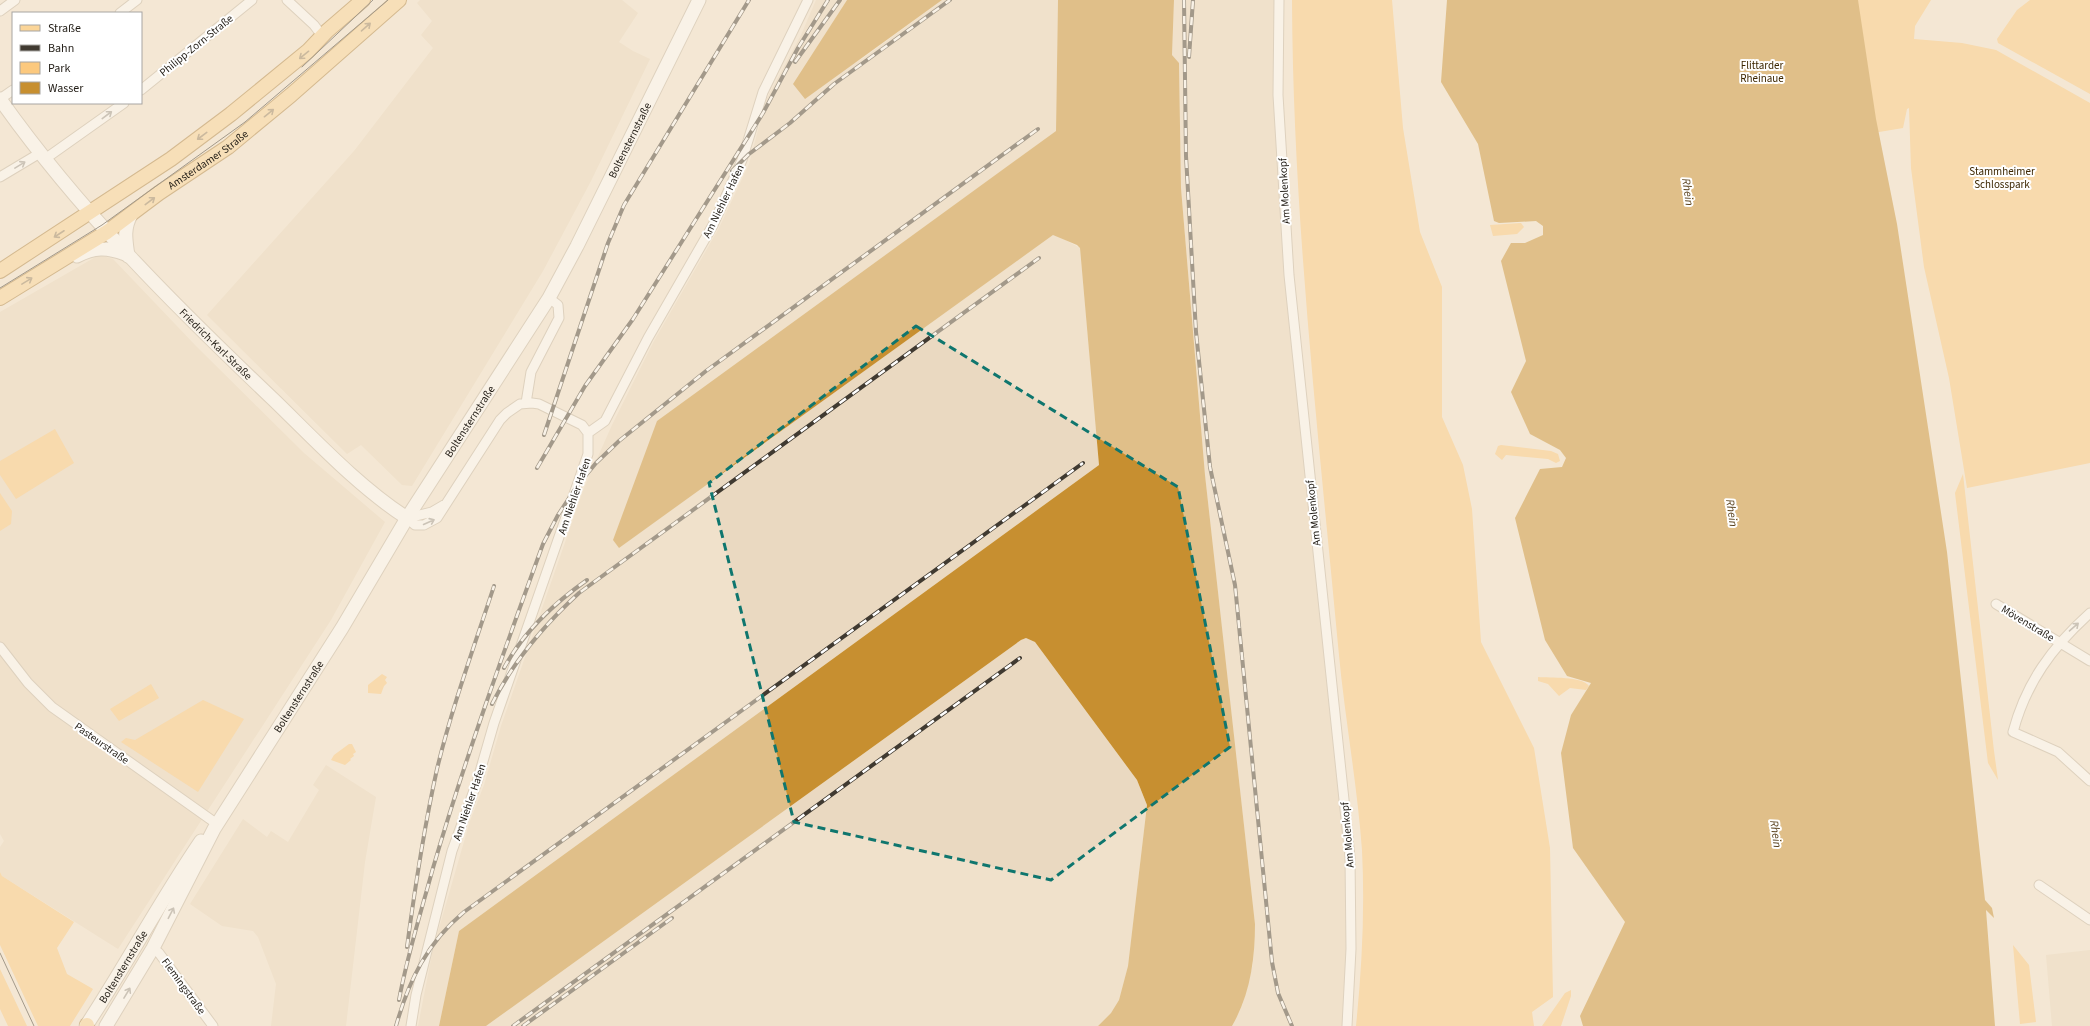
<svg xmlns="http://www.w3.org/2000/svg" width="2090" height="1026" font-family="'Source Sans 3',sans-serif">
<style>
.built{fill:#ead9c1}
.green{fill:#fcc97e}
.water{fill:#c78f30}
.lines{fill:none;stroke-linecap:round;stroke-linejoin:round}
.minor-casing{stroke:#c3b6a4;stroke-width:11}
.secondary-casing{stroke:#c3b6a4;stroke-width:15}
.primary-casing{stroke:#ae823e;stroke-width:16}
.minor{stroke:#fff;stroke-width:9}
.secondary{stroke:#fff;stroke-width:13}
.primary{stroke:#fbd598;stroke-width:14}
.tram{stroke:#403a31;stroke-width:1}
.rail-casing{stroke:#403a31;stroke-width:4}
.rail{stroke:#fff;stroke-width:2.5;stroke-dasharray:8;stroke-linecap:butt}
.oneway{stroke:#99825e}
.oneway2{stroke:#9c9996}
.marked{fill:none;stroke:#0f766e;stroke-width:3;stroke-dasharray:8 5;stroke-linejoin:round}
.labels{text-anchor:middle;stroke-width:4;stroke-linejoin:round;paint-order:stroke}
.street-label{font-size:11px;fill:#221d16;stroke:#fff}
.park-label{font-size:11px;fill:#3c2600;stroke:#fff}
.water-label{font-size:12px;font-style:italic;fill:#573f1a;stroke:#fff}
</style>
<rect width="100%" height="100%" fill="#f4e7d4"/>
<!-- built -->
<path class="built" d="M420 0H622L638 13 619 42 633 51 650 59 591 181 543 271 412 486 402 485 361 445 347 454 207 315 354 151 433 48 421 35 432 21 417 3Z
M816 0H847L826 33 800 91 862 59 942 0H1058L1056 131 905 241 618 548 1053 235H1056L1080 248 1099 465 459 931 439 1026H418L433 949 470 821 484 785 501 726 584 488 612 425 654 341 719 228 749 164 766 100 801 35Z
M1174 0H1275L1278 166 1296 385 1345 858 1347 983 1342 1026H1232L1242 1006 1253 964 1255 924 1205 475 1181 188 1179 63 1172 55Z
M99 255 113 259 196 346 304 453 385 522 331 620 118 949 2 876 0 872V847L4 841 0 834V312Z
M1026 638 1035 642 1137 780 1147 805 1128 966 1119 1000 1111 1013 1098 1026H486L1021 640Z
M326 765 376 797 365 862 346 1026H271L276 984 258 937 253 931 222 926 190 904 243 819 267 837 271 831 288 842 319 790 313 785Z
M2090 950V1026H2052L2046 955Z"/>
<!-- green -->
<path class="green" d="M1292 0H1392L1403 128 1420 232 1442 287V417L1463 465 1472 509 1481 642 1534 748 1550 848 1553 997 1532 1012 1534 1026H1356C1362 967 1365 909 1362 850 1357 782 1344 713 1338 645 1318 430 1293 216 1292 0Z
M1679 0H1931L1915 26 1914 39 1962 43 1996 50 2090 103V463L1967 488 1949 378 1924 267 1911 168 1909 108 1907 109 1903 128 1867 134Z
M2030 0H2090V94L1998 43 1997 39 2017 10Z
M1521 223 1524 227 1517 234 1493 236 1490 225Z
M55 429 74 463 16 499 0 475V461Z
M1501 445 1551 451 1558 454 1560 461 1556 463 1548 459 1506 455 1502 460 1495 454 1498 446Z
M1963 474 1994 751 1998 780 1988 763 1955 493Z
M0 493 12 511 11 524 0 531Z
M382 674 387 677 385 680 387 683 384 686 381 694 368 693V685Z
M1538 677C1550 678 1582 676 1589 686L1586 690 1570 688 1559 696 1548 684 1538 681Z
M151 684 159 698 119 721 110 709Z
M203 700 244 719 198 792 121 742 126 738 135 740Z
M349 744H352L356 752 353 754 354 756 350 759 351 760 345 765 331 760 334 755Z
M0 872 2 876 74 922 57 948 67 974 93 989 70 1026H38L0 945Z
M2013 945 2029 965 2036 1022 2020 1024Z
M0 969 27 1026H8L0 1009Z
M1571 990V996L1561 1026H1542L1565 993Z"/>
<!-- water -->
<path class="water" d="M847 0H942L805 99 793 84Z
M1058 0H1174L1172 55 1179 63 1181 188 1205 475 1255 924C1255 960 1250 995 1232 1026H1098L1111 1013 1119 1000 1128 966 1147 805 1137 780 1035 642 1026 638 1021 640 486 1026H439L459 931 1099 465 1080 248 1077 245 1053 235 619 548 613 540 657 421 1056 131Z
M1447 0H1858L1876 119 1897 224 1947 552 1985 900 1992 908 1994 918 1986 910 1995 1026H1583L1580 1016 1625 922 1573 848 1561 753 1571 715 1591 683 1567 676 1545 640 1515 518 1540 469 1562 467 1566 458 1560 450 1530 434 1511 392 1526 361 1501 261 1511 243H1525L1543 235V226L1536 221 1499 223 1494 221 1478 144 1441 82Z"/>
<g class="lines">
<defs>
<path id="minor" d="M287 0 314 25 323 37
M1279 0 1278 95 1289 275 1350 857 1351 949 1347 1026
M0 11 15 0
M120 13 137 0
M141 90 252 0
M0 99 13 90
M45 159 124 103
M0 177 40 153
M526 403 531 372 559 318 558 305 549 298
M588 433 605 421 648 338 713 225 742 160 763 92 808 0
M407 518 415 525H424L437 518 500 420 507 413 520 404 532 403 539 404 582 425 588 433V454L494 723 477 782 452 851 416 995 411 1026
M407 518 432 512 444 505
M1996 604 2090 661
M2090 613C2052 647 2026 683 2013 732L2058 752 2090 781
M0 647 28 683 52 707 217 824
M2039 885 2090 920
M153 948 159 953 213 1026"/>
<g id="secondary">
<path id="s1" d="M0 99C79 211 177 308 276 402 316 441 360 488 407 518"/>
<path d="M77 256C94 247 107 247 125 254"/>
<path d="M128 256C126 241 123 229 131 215"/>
<path id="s2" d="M86 1026C126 965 160 901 201 841"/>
<path id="s3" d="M106 1026 153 948 214 829 342 628 407 518 549 298 577 246 699 0"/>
</g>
<g id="primary">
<path d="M0 271 171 159 231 114 308 51 327 31 363 0"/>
<path id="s4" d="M0 298 107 232 159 193 228 147 291 95 399 0"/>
<path d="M87 1026V1025"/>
</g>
</defs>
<!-- minor casing -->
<use href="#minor" class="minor-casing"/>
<!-- secondary casing -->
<use href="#secondary" class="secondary-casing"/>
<!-- primary casing -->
<use href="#primary" class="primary-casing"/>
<!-- minor -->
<use href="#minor" class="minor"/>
<!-- secondary -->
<use href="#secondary" class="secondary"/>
<!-- primary -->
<use href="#primary" class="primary"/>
<!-- tram -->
<path class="tram" d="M302 67 373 0
M0 288 102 225 245 122 388 0
M0 953 34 1026"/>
<defs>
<path id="rail" d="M1184 0 1186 156 1196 332 1210 467 1235 585 1272 962 1278 993 1292 1026
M1189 57 1193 0
M795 62 840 0
M732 171 749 154 790 123 834 84 950 0
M544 435 608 243 624 205 749 0
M537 468 585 386 633 319 763 113 798 48 828 0
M504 668C524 631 553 604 587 580
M492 704C513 662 544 625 579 593L1039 258
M407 947C415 887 424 828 437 769 452 707 474 647 494 586
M399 1000C407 956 421 912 433 868 465 759 504 651 543 544L558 515 577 486 596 463 619 441 706 371 1038 129
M396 1026C409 980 427 943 464 912L1083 463
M513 1026 1020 658
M523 1026 672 918"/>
</defs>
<!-- rail casing -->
<use href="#rail" class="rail-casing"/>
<!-- rail -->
<use href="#rail" class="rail"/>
</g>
<!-- one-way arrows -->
<defs><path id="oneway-shaft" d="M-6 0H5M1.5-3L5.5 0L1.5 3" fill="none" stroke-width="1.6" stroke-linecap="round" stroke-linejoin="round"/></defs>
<g class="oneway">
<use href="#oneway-shaft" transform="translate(366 27) rotate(-41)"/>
<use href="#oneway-shaft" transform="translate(304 55) rotate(141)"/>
<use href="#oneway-shaft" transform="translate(269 113) rotate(-39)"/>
<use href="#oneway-shaft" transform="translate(202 136) rotate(143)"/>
<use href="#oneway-shaft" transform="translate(150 201) rotate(-37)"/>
<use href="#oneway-shaft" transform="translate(59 234) rotate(147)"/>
<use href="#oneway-shaft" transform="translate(27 281) rotate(-31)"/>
</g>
<g class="oneway2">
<use href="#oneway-shaft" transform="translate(107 115) rotate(-37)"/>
<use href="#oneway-shaft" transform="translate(20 165) rotate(-31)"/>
<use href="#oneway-shaft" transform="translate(429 522) rotate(-24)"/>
<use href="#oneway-shaft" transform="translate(2074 627) rotate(-41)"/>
<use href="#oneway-shaft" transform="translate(171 913) rotate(-63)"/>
<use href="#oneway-shaft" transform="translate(127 993) rotate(-59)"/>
</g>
<!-- marked area -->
<path d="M0 0H2090V1026H0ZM916 326 1178 487 1230 747 1051 880 794 822 709 483Z" fill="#f4e7d4" fill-opacity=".55" fill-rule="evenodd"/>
<path class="marked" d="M916 326 1178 487 1230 747 1051 880 794 822 709 483Z"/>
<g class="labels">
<!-- street labels -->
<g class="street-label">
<text transform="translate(196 45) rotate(-39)" y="4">Philipp-Zorn-Straße</text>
<text dy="4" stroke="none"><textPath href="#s3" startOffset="1030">Boltensternstraße</textPath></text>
<text dy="4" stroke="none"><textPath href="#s4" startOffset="250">Amsterdamer Straße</textPath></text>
<text transform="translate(1284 191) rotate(-93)" y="4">Am Molenkopf</text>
<text transform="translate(723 201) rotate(-64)" y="4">Am Niehler Hafen</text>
<text dy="4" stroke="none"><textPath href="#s1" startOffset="327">Friedrich-Karl-Straße</textPath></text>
<text dy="4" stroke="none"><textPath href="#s3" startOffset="706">Boltensternstraße</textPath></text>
<text transform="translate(574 496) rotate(-71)" y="4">Am Niehler Hafen</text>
<text transform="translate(1313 513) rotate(-96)" y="4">Am Molenkopf</text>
<text transform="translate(2028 623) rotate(31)" y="4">Mövenstraße</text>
<text dy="4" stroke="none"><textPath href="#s3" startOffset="382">Boltensternstraße</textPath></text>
<text transform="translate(102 743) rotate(35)" y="4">Pasteurstraße</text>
<text transform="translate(469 802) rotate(-71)" y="4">Am Niehler Hafen</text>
<text transform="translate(1347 835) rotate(-95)" y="4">Am Molenkopf</text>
<text dy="4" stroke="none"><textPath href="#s2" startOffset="70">Boltensternstraße</textPath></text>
<text transform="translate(184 986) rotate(54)" y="4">Flemingstraße</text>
</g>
<!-- park labels -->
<g class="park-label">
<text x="1762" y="69">Flittarder<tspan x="1762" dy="13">Rheinaue</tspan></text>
<text x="2002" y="175">Stammheimer<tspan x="2002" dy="13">Schlosspark</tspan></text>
</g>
<!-- water labels -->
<g class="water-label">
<text transform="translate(1688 192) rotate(82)" y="4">Rhein</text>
<text transform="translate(1732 513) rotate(82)" y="4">Rhein</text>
<text transform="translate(1776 834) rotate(82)" y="4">Rhein</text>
</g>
</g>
<!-- legend -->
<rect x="12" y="12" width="130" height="92" fill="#ffffff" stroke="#a7a5a2"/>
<rect x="20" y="25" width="20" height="6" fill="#fbd598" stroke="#a7a5a2"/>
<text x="48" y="32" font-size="12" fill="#221d16">Straße</text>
<rect x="20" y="45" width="20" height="6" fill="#403a31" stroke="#a7a5a2"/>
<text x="48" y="52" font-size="12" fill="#221d16">Bahn</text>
<rect x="20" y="62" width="20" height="12" fill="#fcc97e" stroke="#a7a5a2"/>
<text x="48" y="72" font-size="12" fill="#221d16">Park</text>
<rect x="20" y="82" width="20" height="12" fill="#c78f30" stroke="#a7a5a2"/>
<text x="48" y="92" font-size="12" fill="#221d16">Wasser</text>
</svg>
